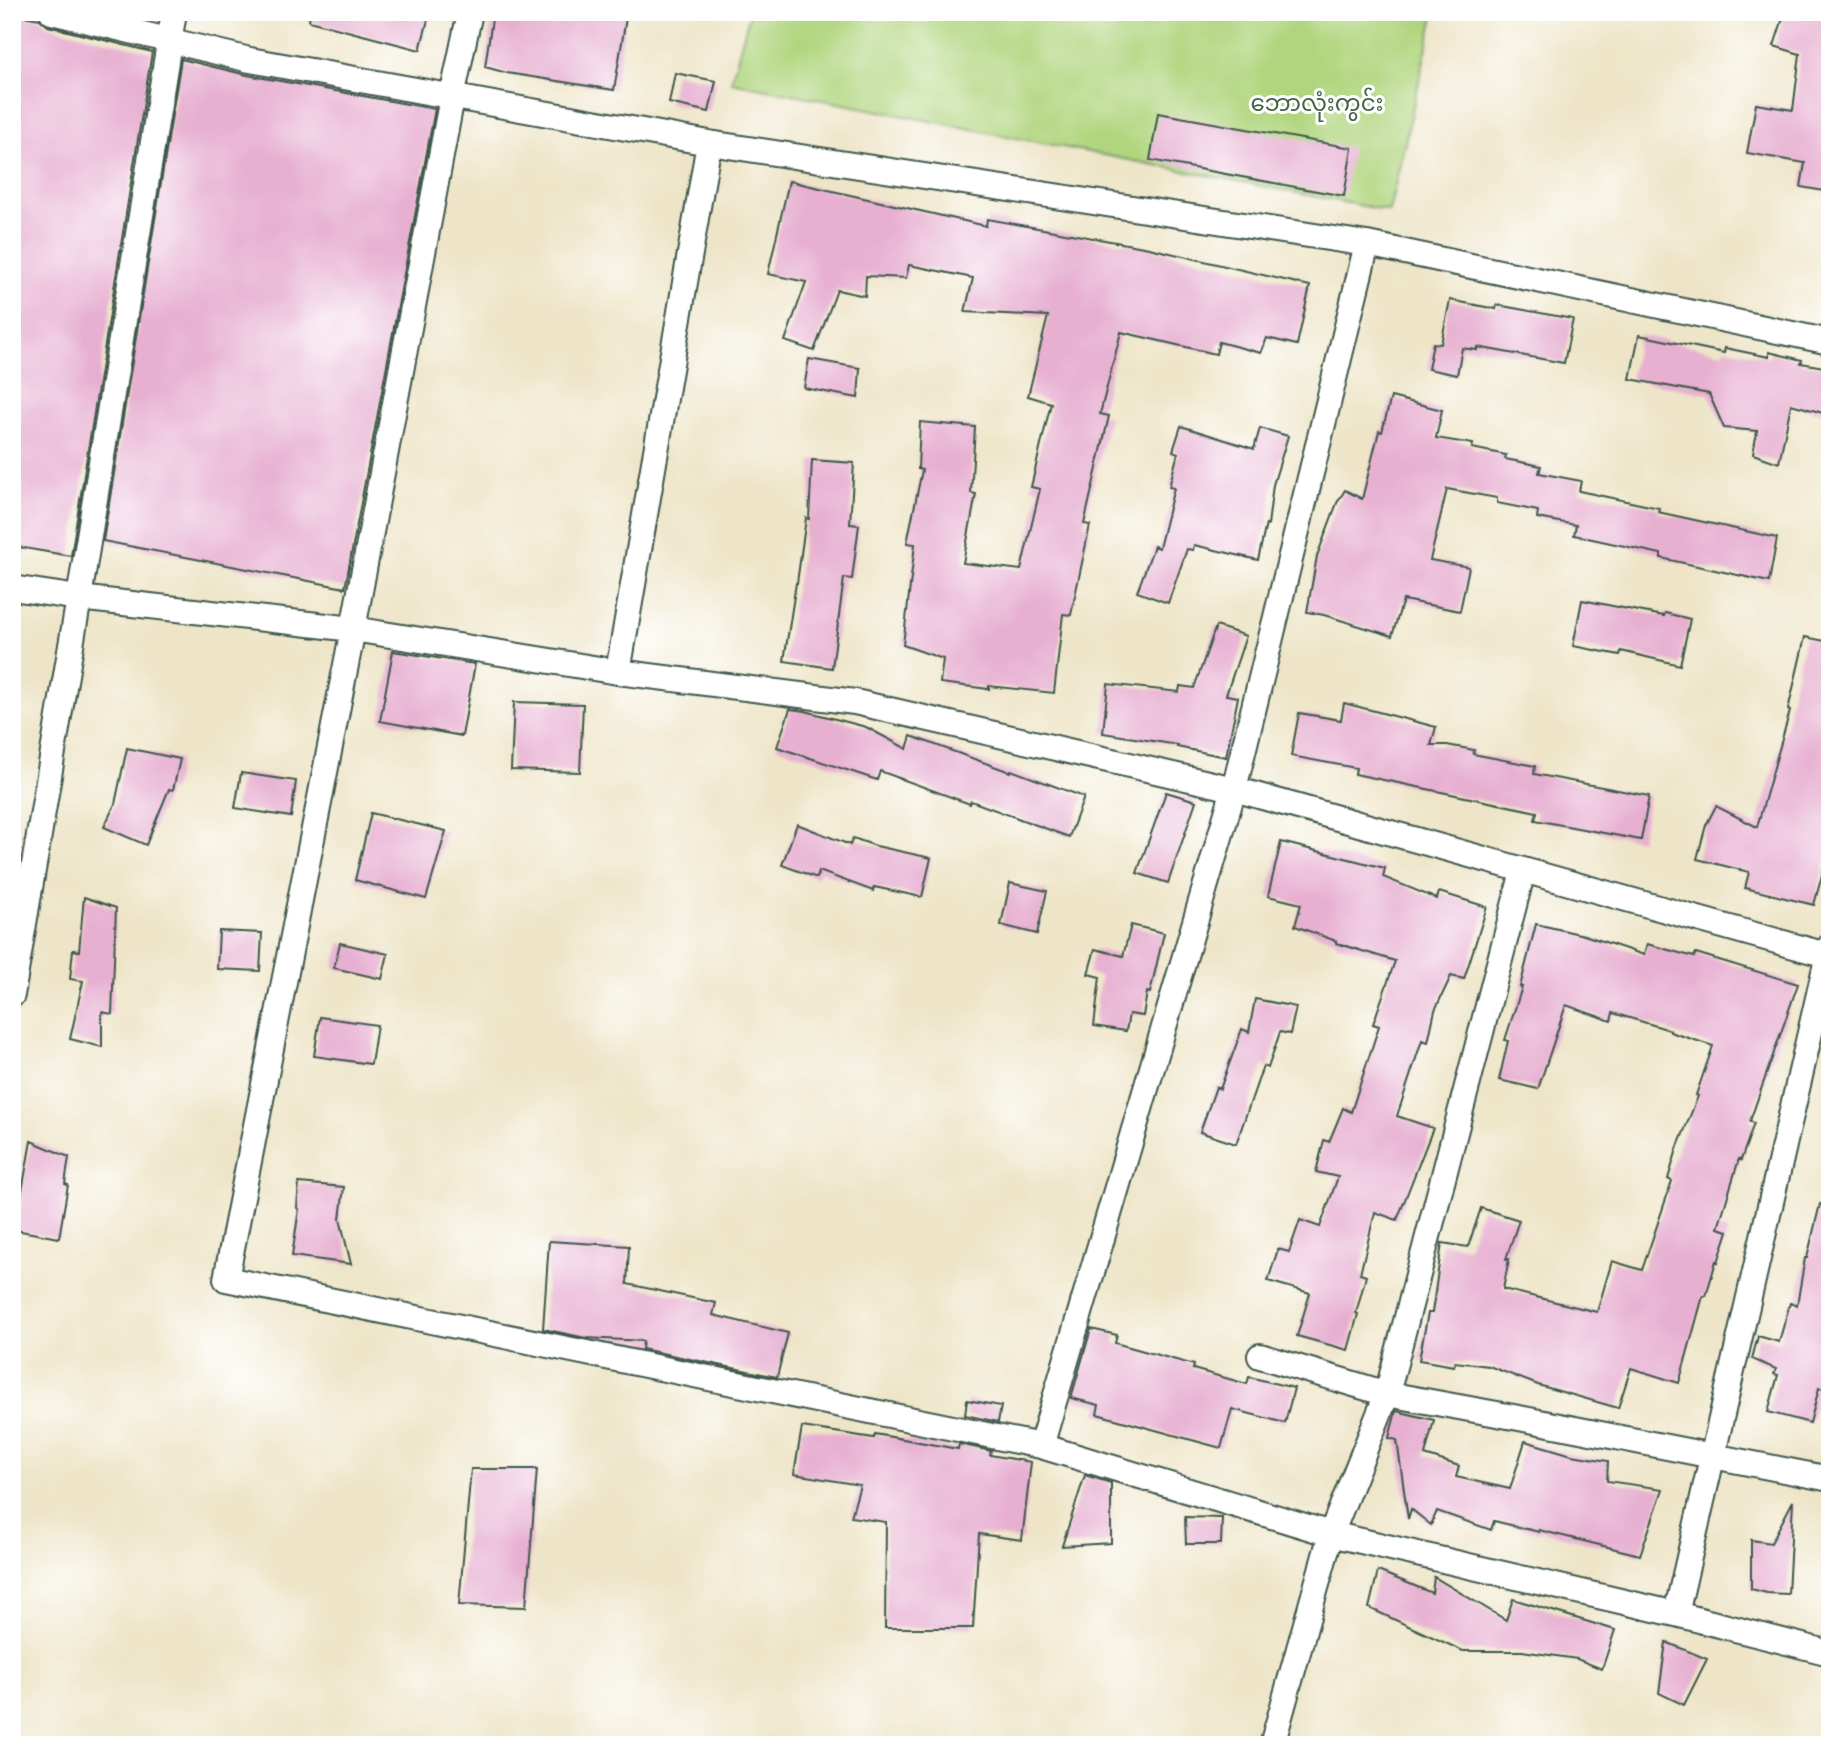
<svg xmlns="http://www.w3.org/2000/svg" width="1842" height="1757" font-family="'IM FELL French Canon','Noto Sans Myanmar',serif">
<style>
.green{fill:#b0d57e;stroke:#688959;stroke-width:2}
.building{fill:#e7b0d1}
.lines{fill:none;stroke-linecap:round;stroke-linejoin:round}
.street-casing{stroke:#3e564a;stroke-width:28}
.street{stroke:#fff;stroke-width:24}
.labels{text-anchor:middle;stroke-width:6;stroke-linejoin:round;paint-order:stroke}
.park-label{font-size:23px;fill:#436346;stroke:#fff}
</style>
<rect width="100%" height="100%" fill="#fff"/>
<filter id="ink" filterUnits="userSpaceOnUse"><feTurbulence type="fractalNoise" baseFrequency=".0143" numOctaves="2"/><feDisplacementMap in="SourceGraphic" scale="14" xChannelSelector="R" yChannelSelector="G"/><feConvolveMatrix kernelMatrix="1 2 1 2 8 2 1 2 1" color-interpolation-filters="sRGB"/></filter>
<filter id="wash" filterUnits="userSpaceOnUse"><feTurbulence type="fractalNoise" baseFrequency=".00686" numOctaves="4" result="noise"/><feDisplacementMap in="SourceGraphic" scale="28" xChannelSelector="R" yChannelSelector="G"/><feGaussianBlur stdDeviation="1.57" result="paint"/><feColorMatrix in="noise" values="0 0 0 0 0 0 0 0 0 0 0 0 0 0 0 0 0 1.4 0 .05"/><feComposite in="paint" operator="in"/></filter>
<g filter="url(#wash)">
<rect width="100%" height="100%" fill="#eee5c8"/>
<!-- green -->
<path class="green" d="M750 12H1435L1389 211 731 82Z"/>
<g id="blocks">
<!-- building -->
<path class="building" d="M310 12H430L420 50 309 21Z
M493 12H627L614 90 507 73 485 67Z
M1785 12H1830V192L1801 187 1805 163 1747 153 1756 104 1793 110 1800 54 1774 46Z
M12 14 40 19 48 26 152 52 71 556 12 546Z
M181 59 247 75 435 109 345 588 103 541Z
M675 73 716 81 709 112 669 103Z
M1158 113 1352 148 1344 196 1150 160Z
M789 181 986 226 987 219 1149 248 1310 286 1297 345 1267 338 1261 353 1219 342 1216 354 1121 332 1100 414 1109 416 1084 524 1090 525 1071 615 1063 614 1054 693 989 686V689L940 683 943 659 903 645 915 544 907 543 922 470 918 469 920 422 975 427 971 493 976 494 963 563 1021 570 1040 489 1031 487 1051 403 1028 396 1048 316 965 312 973 278 909 265 906 278 866 276 865 296 837 290 814 351 785 341 806 282 768 274Z
M1450 300 1496 309 1497 305 1573 319 1564 363 1477 347V350L1462 348 1457 375 1428 369 1433 343 1441 344Z
M1639 335 1724 353 1725 348 1769 357V352L1802 360 1801 363 1830 368V415L1791 404 1779 463 1753 454 1757 431 1724 428 1709 394 1630 379Z
M809 359 860 368 858 398 804 388Z
M1391 397 1442 410 1436 438 1473 444 1472 448 1506 455 1505 459 1541 466 1539 473 1581 481 1579 491 1659 508 1658 512 1777 538 1769 582 1661 558V554L1574 535 1576 525 1537 518 1538 511 1497 503V498L1447 489 1430 560 1469 567 1460 611 1403 600 1392 636 1324 615 1307 612 1317 556 1337 503 1345 490 1362 499 1379 431 1382 432Z
M1181 426 1254 449 1260 428 1288 436 1273 485 1268 525 1266 524 1258 560 1194 545 1193 550 1187 549 1168 603 1137 592 1154 546 1159 548 1174 488 1169 487 1178 453 1173 451Z
M812 460 854 463 850 524 859 525 852 579 844 578 832 668 784 661 796 583H797L806 518 809 519Z
M1582 600 1664 616 1665 613 1690 619 1680 665 1621 651 1620 655 1573 646Z
M1216 626 1246 636 1226 695 1238 697 1226 757 1177 747 1178 745 1103 733 1108 684 1179 692 1180 686 1194 688Z
M1805 637 1830 642V845L1814 905 1745 888 1749 872 1697 859 1706 825 1716 806 1757 827 1790 711 1788 710Z
M393 651 475 664 462 736 380 721Z
M514 702 583 704 580 772 511 770Z
M1344 703 1436 727 1431 745H1447L1474 750 1473 754 1535 766 1534 774 1649 796 1641 840 1535 820 1537 812 1355 774 1356 768 1291 756 1299 713 1341 720Z
M790 709 805 711 866 727 907 749 911 736 1010 772 1011 770 1084 797 1069 837 971 801 970 804 880 771 877 780 777 747Z
M127 748 180 759 173 790 169 789 146 845 104 827 115 804Z
M241 773 296 781 291 817 235 808Z
M1166 792 1196 801 1168 883 1137 873Z
M371 813 446 831 426 899 355 880Z
M797 824 850 845 853 838 876 846 931 858 922 897 874 887 873 891 819 871 817 878 782 865Z
M1281 842 1385 868 1383 877 1437 899 1439 892 1487 907 1464 979 1451 976 1435 1010 1428 1042 1422 1040 1397 1116 1433 1128 1397 1220 1375 1212 1360 1274 1366 1276 1356 1313 1358 1314 1348 1350 1297 1336 1310 1293 1268 1281 1278 1249 1289 1252 1300 1220 1320 1227 1338 1177 1316 1172 1324 1140 1329 1142 1343 1108 1351 1112 1379 1026 1373 1024 1395 961 1336 943V941L1295 926 1301 904 1268 896Z
M1010 883 1047 891 1037 934 1001 925Z
M84 897 116 908 112 1014 102 1012V1047L70 1039 83 981 70 979 73 950 79 951Z
M1536 924 1584 935 1644 955 1647 944 1694 957 1696 953 1798 984 1750 1121 1754 1123 1741 1160 1739 1159 1718 1228 1728 1231 1718 1262 1716 1261 1706 1296H1703L1679 1383 1631 1368 1618 1408 1538 1385 1489 1366 1455 1362 1454 1366 1419 1360 1428 1313H1432L1442 1243 1468 1247 1481 1208 1519 1220 1506 1259H1509L1503 1289 1597 1312 1612 1261 1642 1270 1672 1181 1668 1179 1677 1149 1698 1096 1696 1095 1713 1046 1670 1032V1030L1613 1013 1611 1021 1566 1005 1538 1089 1499 1080 1508 1041 1505 1040 1522 987H1520Z
M1131 925 1164 933 1150 993 1147 992 1143 1016 1129 1014 1126 1031 1094 1026 1100 977 1088 974 1095 949 1123 956Z
M219 931 262 933 260 971 217 969Z
M340 943 388 954 382 979 334 968Z
M1255 999 1296 1007 1290 1034 1280 1032 1268 1068 1263 1066 1236 1144 1200 1132 1216 1087 1220 1089 1242 1029 1249 1032Z
M320 1017 377 1025 371 1064 314 1056Z
M31 1141 69 1157 65 1184 68 1185 59 1238 15 1230Z
M299 1183 344 1187 340 1219 351 1264 292 1256 299 1209 297 1208Z
M1820 1204 1830 1206V1370L1824 1389 1819 1388 1810 1423 1768 1412 1778 1375 1774 1374 1776 1369 1752 1359 1758 1336 1779 1342 1790 1303 1797 1305 1805 1258H1807Z
M549 1241 629 1246 627 1284 716 1303 713 1315 788 1333 777 1377 642 1349 643 1341 586 1338 543 1329Z
M1091 1329 1117 1335 1115 1343 1194 1365 1193 1369 1247 1384 1249 1377 1294 1388 1285 1423 1232 1409 1221 1448 1097 1414 1099 1405 1071 1398Z
M967 1400 1001 1406 998 1422 965 1415Z
M1396 1411 1434 1420 1425 1455 1459 1466 1456 1477 1510 1489 1525 1441 1572 1455 1608 1461 1607 1481 1663 1489 1640 1555 1539 1530V1532L1494 1521 1491 1530 1437 1511 1431 1525 1411 1509 1408 1519 1397 1440 1389 1438Z
M802 1427 874 1438 875 1434 958 1449 959 1444 991 1451 990 1455 1031 1462 1022 1540 979 1534 973 1628H885L886 1522 851 1517 860 1485 794 1474Z
M471 1469H537L526 1607 459 1605Z
M1085 1475 1111 1483V1543L1062 1546Z
M1793 1501 1788 1594 1767 1593 1751 1589V1540L1771 1543Z
M1185 1517 1222 1518 1221 1544H1186Z
M1378 1571 1432 1593 1434 1577 1506 1620 1513 1599 1615 1630 1602 1669 1577 1659 1522 1651H1463L1369 1608Z
M1666 1642 1707 1659 1684 1705 1659 1693Z"/>
</g>
</g>
<g filter="url(#ink)">
<use href="#blocks" fill-opacity="0" stroke="#3e564a" stroke-width="2"/>
<g class="lines">
<defs>
<path id="street" d="M52 12 250 60 709 143 1367 244 1830 342
M470 12 452 97 353 629 226 1279 1041 1446 1331 1534 1676 1614 1830 1653
M12 588 79 598 353 629 618 672 855 702 1234 789 1830 956
M618 672 709 143
M12 995 79 598 174 12
M1260 1356 1387 1394 1519 1418 1830 1479
M1041 1446 1234 789 1367 244
M1676 1614 1830 946
M1272 1745 1331 1534 1387 1394 1523 871"/>
</defs>
<!-- street casing -->
<use href="#street" class="street-casing"/>
<!-- street -->
<use href="#street" class="street"/>
</g>
</g>
<g class="labels">
<!-- park labels -->
<g class="park-label">
<text x="1317" y="111">ဘောလုံးကွင်း</text>
</g>
</g>
<!-- margin -->
<rect width="1842" height="1757" fill="none" stroke="#fff" stroke-width="42"/>
</svg>
